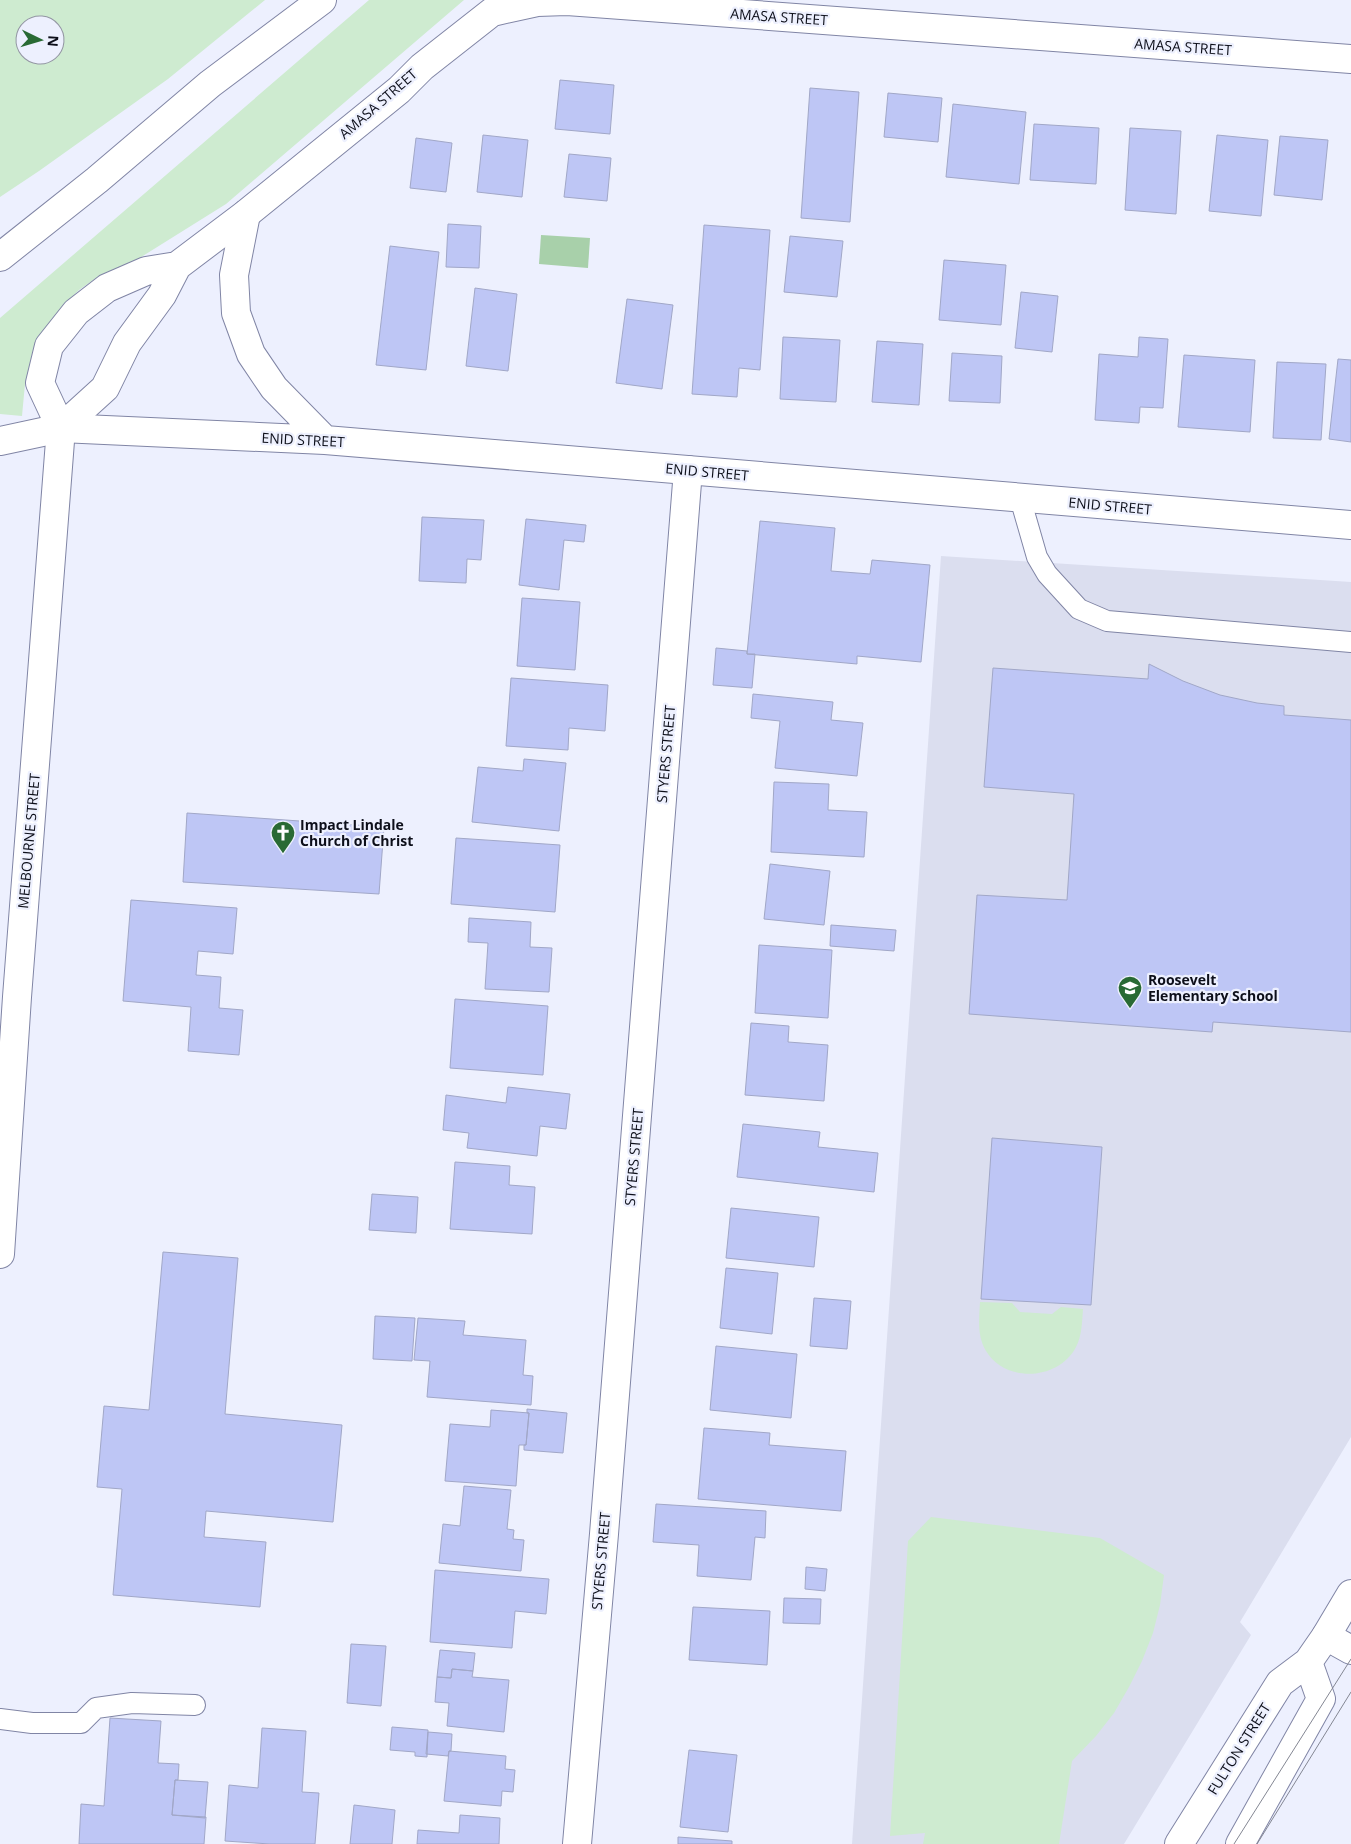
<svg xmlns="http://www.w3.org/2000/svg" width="1351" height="1844" font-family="'Open Sans',sans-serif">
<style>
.built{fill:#dbdeef}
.green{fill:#ceebd0;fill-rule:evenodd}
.water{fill:#a8d0aa}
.building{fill:#bec6f5;stroke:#a1a7c7}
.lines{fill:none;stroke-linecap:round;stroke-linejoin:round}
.service-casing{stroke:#8085a5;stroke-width:22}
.minor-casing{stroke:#8085a5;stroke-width:30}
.tertiary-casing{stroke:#8085a5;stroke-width:30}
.secondary-casing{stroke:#8085a5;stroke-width:30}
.motorway-casing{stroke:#8085a5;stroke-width:30}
.service{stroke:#fff;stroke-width:20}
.minor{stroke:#fff;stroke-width:28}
.tertiary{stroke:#fff;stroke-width:28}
.secondary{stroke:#fff;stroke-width:28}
.motorway{stroke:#fff;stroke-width:28}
.tram{stroke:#848793;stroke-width:1}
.labels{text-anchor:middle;stroke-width:4.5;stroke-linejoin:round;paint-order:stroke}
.street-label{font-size:14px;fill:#0d0f1a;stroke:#edf0fe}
.poi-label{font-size:14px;font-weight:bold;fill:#0d0f1a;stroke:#edf0fe;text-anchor:start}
</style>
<rect width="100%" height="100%" fill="#edf0fe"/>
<!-- built -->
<path class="built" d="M941 556 1351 582V1437L1240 1622 1251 1635 1124 1844H852Z"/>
<!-- green -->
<path class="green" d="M0 0H265L168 79 39 171 0 197ZM25 25H55V55H25Z
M369 0H464L226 204 138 259 99 276 79 290 61 308 45 329 32 354 25 384 22 416 0 414V318Z
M980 1302 1012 1303 1020 1312 1052 1314 1061 1307 1083 1309C1082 1322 1082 1336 1076 1347 1059 1380 1006 1384 986 1351 977 1336 979 1319 980 1302Z
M931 1517 1100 1538 1164 1575 1160 1605 1153 1633 1142 1661 1129 1687 1114 1713 1096 1736 1072 1761 1059 1844H923L925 1833 890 1836 908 1541Z"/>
<!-- water -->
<path class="water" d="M541 235 590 238 588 268 539 264Z"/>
<!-- building -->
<path class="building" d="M560 80 614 85 610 134 555 129Z
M810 88 859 92 850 222 801 218Z
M888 93 942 98 938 142 884 137Z
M953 104 1026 112 1019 184 946 177Z
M1034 124 1099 128 1096 184 1030 180Z
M1130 128 1181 131 1176 214 1125 210Z
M483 135 528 140 522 197 477 192Z
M1217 135 1268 140 1261 216 1209 211Z
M1280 136 1328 140 1322 200 1274 195Z
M416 138 452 143 446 192 410 188Z
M569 154 611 158 607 201 564 197Z
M448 224 481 226 479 268 446 267Z
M704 225 770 230 760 370 739 368 737 397 692 394Z
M790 236 843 241 837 297 784 292Z
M390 246 439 252 426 370 376 365Z
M944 260 1006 265 1001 325 939 320Z
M475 288 517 294 508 371 466 366Z
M1021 292 1058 296 1052 352 1015 348Z
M627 299 673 305 662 389 616 383Z
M783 337 840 340 836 402 780 399Z
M1139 337 1168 339 1163 408 1140 407 1139 423 1095 420 1099 354 1138 357Z
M877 341 923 344 919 405 872 402Z
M952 353 1002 356 1000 403 949 401Z
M1184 355 1255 360 1250 432 1178 427Z
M1338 359 1351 360V442L1329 439Z
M1277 362 1326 364 1321 440 1273 438Z
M422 517 484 520 481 560 467 559 466 583 419 581Z
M526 519 586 525 584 542 564 540 559 590 519 585Z
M760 521 835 528 831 571 870 574 872 560 930 565 921 662 857 656V664L747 654Z
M522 598 580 602 575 670 517 666Z
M716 648 747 651V654H755L752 688 713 685Z
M1149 664 1183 681 1220 695 1257 703 1284 706V715L1351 720V1032L1213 1022 1212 1032 969 1014 977 895 1067 900 1074 794 984 787 993 668 1148 679Z
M511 678 608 685 605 731 569 728 568 750 506 746Z
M753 694 833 702 831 720 863 723 857 776 775 768 780 721 751 718Z
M524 759 566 763 559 831 472 822 478 767 523 771Z
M774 782 829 784 828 810 867 812 864 857 771 852Z
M187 813 384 827 379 894 183 882Z
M456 838 560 845 555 912 451 904Z
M770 864 830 871 824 925 764 919Z
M131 900 237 908 233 954 198 951 196 975 221 977 219 1008 243 1010 239 1055 188 1051 191 1007 123 1001Z
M469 918 531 922 530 947 552 948 549 992 485 989 488 943 468 942Z
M831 925 896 930 894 951 830 946Z
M759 945 832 950 828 1018 755 1013Z
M455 999 548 1006 543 1075 450 1068Z
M751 1023 789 1026 788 1042 828 1045 824 1101 745 1095Z
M508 1087 570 1094 566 1129 540 1126 537 1156 467 1148 469 1133 443 1130 446 1095 506 1103Z
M743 1124 820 1132 818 1147 878 1153 874 1192 737 1177Z
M992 1138 1102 1147 1091 1305 981 1299Z
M455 1162 510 1166 509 1185 535 1187 532 1234 450 1229Z
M372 1194 418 1197 416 1233 369 1230Z
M731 1208 819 1217 814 1267 726 1258Z
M163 1252 238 1258 225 1414 342 1425 333 1522 206 1511 204 1537 266 1542 260 1607 113 1595 122 1489 97 1487 104 1406 149 1410Z
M726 1268 778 1273 772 1334 720 1328Z
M814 1298 851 1301 847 1349 810 1346Z
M375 1316 415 1318 412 1361 373 1359Z
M418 1318 465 1321 463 1335 526 1340 523 1375 533 1376 531 1405 427 1397 430 1361 414 1360Z
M716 1346 797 1354 791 1418 710 1410Z
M527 1409 567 1413 563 1453 524 1450V1445H526L529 1413H527Z
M491 1410 529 1413 526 1445H519L516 1486 445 1481 450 1424 490 1427Z
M704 1428 770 1433 769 1445 846 1451 841 1511 698 1499Z
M464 1486 511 1490 507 1529 514 1530 513 1539 524 1540 521 1571 439 1563 443 1524 460 1526Z
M656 1504 766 1511 765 1538 755 1537 751 1580 697 1576 699 1545 653 1542Z
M806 1567 827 1569 825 1591 805 1589Z
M435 1570 549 1579 546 1614 515 1611 512 1648 430 1642Z
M784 1598 821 1599 820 1624 783 1623Z
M693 1607 770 1611 767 1665 689 1660Z
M351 1644 386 1646 381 1706 347 1703Z
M440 1650 475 1653 473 1671 452 1669 451 1678 437 1677Z
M452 1669 473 1671 472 1677 509 1680 504 1732 447 1726 449 1703 435 1702 437 1677 451 1678Z
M110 1718 161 1721 158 1763 179 1764 178 1780H175L172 1815 206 1817 204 1844H79L81 1804 104 1806Z
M392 1727 428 1730 427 1757 415 1756V1752L390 1750Z
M262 1728 306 1731 302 1792 319 1793 315 1844H270L225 1841 229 1785 258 1788Z
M428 1732 452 1734 451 1751H449L448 1756 426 1754Z
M689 1750 737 1755 728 1832 680 1827Z
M449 1751 506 1756 505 1769 515 1770 513 1792 502 1791 501 1806 444 1801Z
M175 1780 208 1782 205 1818 172 1815Z
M354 1805 395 1810 392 1844H350Z
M460 1815 500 1818 499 1844H417L418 1830 459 1833Z
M678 1837 732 1841V1844H678Z"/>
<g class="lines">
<defs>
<path id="service" d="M1020 498 1037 557 1047 574 1079 609 1107 621 1351 642
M0 1719 32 1723H81L96 1708 132 1703 195 1705"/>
<path id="minor" d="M61 428 105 388 127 343 162 295 177 266 246 214 399 90 422 67 492 12 537 2 567 1 1351 59
M61 428 40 383 49 346 76 312 107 288 146 271 177 266
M0 1254 17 997 61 428
M1326 1636 1351 1650
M577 1844 604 1534 688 470"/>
<path id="tertiary" d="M246 214 234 275 236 313 251 354 274 388 325 440
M0 441 61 428 325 440 1351 525"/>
<path id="secondary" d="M1179 1844 1280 1683 1308 1662 1326 1636 1351 1594
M1240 1844 1321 1699 1308 1662"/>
<path id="motorway" d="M0 257 97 180 210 84 322 0"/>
</defs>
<!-- service casing -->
<use href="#service" class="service-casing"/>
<!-- minor casing -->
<use href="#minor" class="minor-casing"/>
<!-- tertiary casing -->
<use href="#tertiary" class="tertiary-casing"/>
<!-- secondary casing -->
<use href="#secondary" class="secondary-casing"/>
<!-- motorway casing -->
<use href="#motorway" class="motorway-casing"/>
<!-- service -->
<use href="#service" class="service"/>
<!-- minor -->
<use href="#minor" class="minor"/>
<!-- tertiary -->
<use href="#tertiary" class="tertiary"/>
<!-- secondary -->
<use href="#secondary" class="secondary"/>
<!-- motorway -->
<use href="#motorway" class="motorway"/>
<!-- tram -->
<path class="tram" d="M1234 1844 1351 1659
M1257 1844 1351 1692"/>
</g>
<!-- icons -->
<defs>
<symbol id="church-pin" viewBox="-11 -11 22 30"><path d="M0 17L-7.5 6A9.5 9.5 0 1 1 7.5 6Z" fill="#296a34" stroke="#edf0fe"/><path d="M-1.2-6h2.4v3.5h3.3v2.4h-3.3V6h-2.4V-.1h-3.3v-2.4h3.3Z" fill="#fff"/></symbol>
<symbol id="school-pin" viewBox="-11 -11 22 30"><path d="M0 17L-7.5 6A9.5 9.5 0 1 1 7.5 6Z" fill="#296a34" stroke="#edf0fe"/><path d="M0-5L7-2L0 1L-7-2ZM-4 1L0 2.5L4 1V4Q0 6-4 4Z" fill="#fff"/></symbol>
</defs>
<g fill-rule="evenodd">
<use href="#church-pin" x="269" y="819" width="28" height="38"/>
<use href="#school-pin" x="1116" y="974" width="28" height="38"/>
</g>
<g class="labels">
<!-- street labels -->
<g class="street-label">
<text transform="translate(779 17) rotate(4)" y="5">AMASA STREET</text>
<text transform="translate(1183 47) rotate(4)" y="5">AMASA STREET</text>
<text transform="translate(378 104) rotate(-41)" y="5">AMASA STREET</text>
<text transform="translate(303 440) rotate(3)" y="5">ENID STREET</text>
<text transform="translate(707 472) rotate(5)" y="5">ENID STREET</text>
<text transform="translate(1110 506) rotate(5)" y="5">ENID STREET</text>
<text transform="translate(666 754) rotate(-85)" y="5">STYERS STREET</text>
<text transform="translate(29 841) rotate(-85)" y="5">MELBOURNE STREET</text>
<text transform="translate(634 1157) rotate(-85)" y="5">STYERS STREET</text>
<text transform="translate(601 1561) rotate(-85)" y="5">STYERS STREET</text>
<text transform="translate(1239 1749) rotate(-58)" y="5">FULTON STREET</text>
</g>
<!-- poi labels -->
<g class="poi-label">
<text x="300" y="830">Impact Lindale<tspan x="300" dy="16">Church of Christ</tspan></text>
<text x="1148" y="985">Roosevelt<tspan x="1148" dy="16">Elementary School</tspan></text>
</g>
</g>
<!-- north arrow -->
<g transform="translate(40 40) rotate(95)"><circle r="24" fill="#edf0fe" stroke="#9396a3"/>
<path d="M0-4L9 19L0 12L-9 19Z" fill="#296a34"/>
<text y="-8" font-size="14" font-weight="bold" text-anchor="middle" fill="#0d0f1a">N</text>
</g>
</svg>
